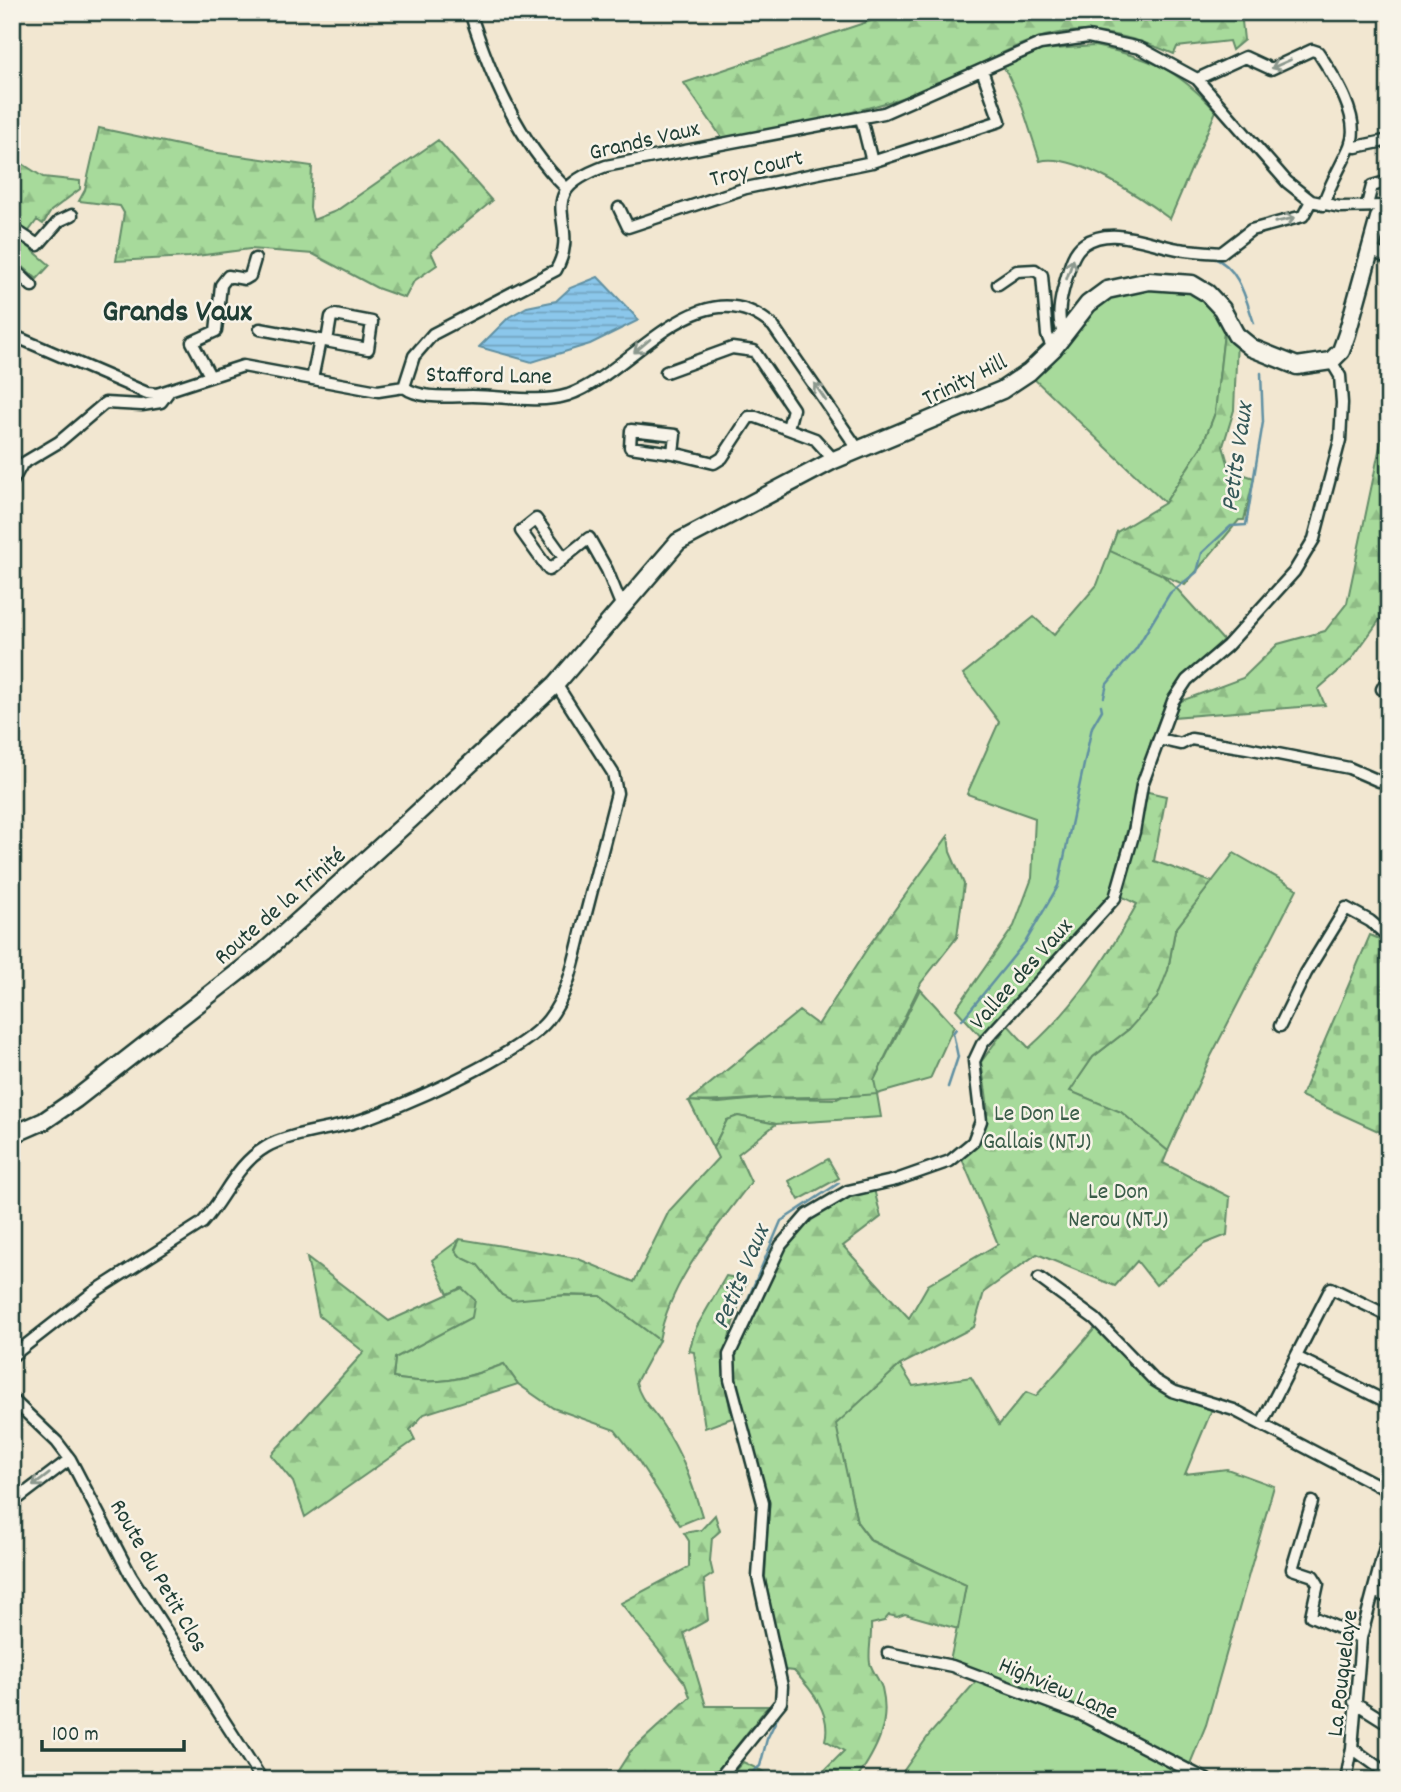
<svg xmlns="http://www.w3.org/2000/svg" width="1401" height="1792" font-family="Dekko,sans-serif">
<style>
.green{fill:#a7da9b;stroke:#638c68;stroke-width:2}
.forest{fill:url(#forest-firs);stroke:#638c68;stroke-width:2}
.cemetery{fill:url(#cemetery-stones);stroke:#638c68;stroke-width:2}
.water{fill:url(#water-rules);stroke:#6090a2;stroke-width:2}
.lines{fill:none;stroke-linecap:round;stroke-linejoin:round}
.stream{stroke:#6090a2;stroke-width:2.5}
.street-casing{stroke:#1f3d34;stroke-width:15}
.primary-casing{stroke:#1f3d34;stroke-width:21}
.street{stroke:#f7f3e8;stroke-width:10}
.primary{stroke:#f7f3e8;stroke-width:16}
.oneway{stroke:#8b988e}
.labels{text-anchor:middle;stroke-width:5;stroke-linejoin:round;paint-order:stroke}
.street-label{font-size:24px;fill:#1f3d34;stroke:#f7f3e8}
.park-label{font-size:24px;fill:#3a5c49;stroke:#f7f3e8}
.water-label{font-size:26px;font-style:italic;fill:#355959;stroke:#f7f3e8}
.district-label{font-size:32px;font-weight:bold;fill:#1f3d34;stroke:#f7f3e8}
</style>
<defs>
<pattern id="forest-firs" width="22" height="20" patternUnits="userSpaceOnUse" patternTransform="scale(1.75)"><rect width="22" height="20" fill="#a7da9b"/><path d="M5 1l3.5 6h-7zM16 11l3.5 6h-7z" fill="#8fbc86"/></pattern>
<pattern id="cemetery-stones" width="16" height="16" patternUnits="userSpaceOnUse" patternTransform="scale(1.75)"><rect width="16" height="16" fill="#a7da9b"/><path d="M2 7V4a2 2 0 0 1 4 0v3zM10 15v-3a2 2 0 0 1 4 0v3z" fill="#8fbc86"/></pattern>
<pattern id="water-rules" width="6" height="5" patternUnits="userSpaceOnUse" patternTransform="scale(1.75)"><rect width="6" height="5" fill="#8bc7eb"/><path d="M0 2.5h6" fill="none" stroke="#71a3bf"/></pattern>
</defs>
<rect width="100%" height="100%" fill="#f2e7d1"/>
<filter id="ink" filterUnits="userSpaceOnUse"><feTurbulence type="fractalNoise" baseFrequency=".0143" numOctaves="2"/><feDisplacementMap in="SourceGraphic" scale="14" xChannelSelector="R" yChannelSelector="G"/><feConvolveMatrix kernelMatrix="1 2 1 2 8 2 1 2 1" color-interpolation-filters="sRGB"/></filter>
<g filter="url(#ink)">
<!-- green -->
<path class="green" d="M1094 46C1151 58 1176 68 1216 111L1170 219C1142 198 1075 152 1040 161L1021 103 1004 67 1042 50Z
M12 233 50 265 37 279 12 257Z
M1180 287 1204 297 1225 324 1215 413 1203 444 1165 503 1032 377 1097 300 1129 288Z
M1117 532 1178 590 1223 640 1182 679 1166 702 1151 741 1110 895 983 1039 956 1009 1014 926 1032 878 1035 818 967 794 999 722 963 674 1034 617 1054 635 1097 585Z
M1234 853 1297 889 1210 1058 1168 1151 1121 1112 1069 1091 1093 1057 1129 1029 1168 970 1175 930Z
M920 989 954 1026 930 1079 877 1094 881 1117 776 1124 738 1116 727 1120 713 1148 689 1101 719 1103 770 1098 837 1099 874 1080Z
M828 1159 839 1178 799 1200 789 1181Z
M460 1239 455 1250 461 1257 478 1265 502 1295 601 1296 659 1340 636 1382C640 1401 652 1408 662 1424 682 1453 692 1483 702 1516L680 1525 636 1457 615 1430 553 1408 518 1384 504 1364C462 1380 437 1386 393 1378L395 1358 462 1288 448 1294 432 1260Z
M1097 1326 1150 1381 1213 1407 1185 1474 1227 1469 1274 1486 1206 1725 1190 1764 1080 1710 950 1661 966 1585 872 1541 857 1522 835 1424 900 1365 913 1386 971 1377 999 1425 1026 1392 1036 1396Z
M979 1678 1076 1715 1201 1780H897L929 1735Z"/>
<!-- forest -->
<path class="forest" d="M897 12H1241L1244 40 1232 50 1229 41 1177 47 1174 54C1141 40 1103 28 1066 32 1020 36 964 77 919 92 855 115 789 126 722 138L684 83Z
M99 128 211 152 312 166 310 208 313 220 336 211 438 140 492 201 431 252 437 265 414 281 405 298 377 288 313 254 250 249 189 257 116 261 124 213 120 206 79 201 85 190Z
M12 157 43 177 80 181V189L51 211 43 224 37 220 26 235 12 224V211L16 206 12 202Z
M1225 324 1237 340 1234 410 1223 446 1230 470 1254 478 1244 520H1239L1185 585 1110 551 1117 532 1165 503 1203 444 1215 413Z
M1384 403H1389V601L1386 611 1350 661 1318 689 1325 705 1172 717 1181 701 1243 678 1278 644 1325 631 1347 603 1383 432Z
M1144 791 1166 796 1154 861 1212 882 1175 930 1168 970 1157 998 1129 1029 1093 1057 1070 1091 1121 1112 1168 1151 1163 1163 1230 1197 1227 1235 1204 1244 1156 1285 1137 1261 1115 1286 1037 1254 984 1292 974 1327 900 1365 836 1424 857 1522 871 1541 966 1585 958 1629 905 1614 897 1617 889 1615 884 1621 871 1624C872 1636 868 1652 870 1663 872 1671 879 1679 882 1688 891 1724 876 1751 856 1780H809L819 1776 844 1751 825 1740C832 1714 811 1689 794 1671L784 1670 774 1638 765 1577 769 1502 736 1380 735 1356 784 1250 811 1219 850 1197 874 1189 881 1217 843 1246 909 1318 928 1285 998 1244 962 1159C997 1122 988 1109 981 1062L1008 1025 1029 1048C1076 1006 1107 958 1137 904L1121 896 1133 856Z
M948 836 950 852 964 884 957 937 921 983 874 1080 877 1094C841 1098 806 1096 769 1098 742 1099 716 1103 689 1101L799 1011 818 1025 870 944Z
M738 1116 776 1124 738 1154 751 1182C714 1231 671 1279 659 1340L601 1296 565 1295 512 1300 502 1295 478 1265 461 1257 455 1250 460 1239 576 1258 634 1282 669 1211 718 1158 713 1148 727 1120Z
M307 1258 389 1321 462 1288 475 1300 472 1317 395 1358 393 1378C437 1386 463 1380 504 1364L518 1384 424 1414 410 1430 415 1440 305 1517 293 1482 271 1455 364 1352 319 1316Z
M726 1276 747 1280C728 1339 718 1355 732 1418L705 1428 694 1352 689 1351 696 1328Z
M715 1515 720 1531 712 1538 710 1561 713 1574 704 1580 708 1620 684 1633 706 1706H768L710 1780H612L630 1752 690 1697 685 1683 621 1603 689 1567V1541L684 1533 701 1530Z
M743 1762 781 1780H726Z"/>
<!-- cemetery -->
<path class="cemetery" d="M1370 935 1389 943V1136L1301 1096Z"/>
<!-- water -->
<path class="water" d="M598 277 639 320 590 344 532 362 479 347 509 317 527 307 556 301 570 288Z"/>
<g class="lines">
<!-- stream -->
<path class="stream" d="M1214 258C1239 267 1246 300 1254 323
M1104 697 1107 684 1136 649 1170 593 1197 572 1202 553 1231 526 1246 525 1263 422 1261 373
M962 1020 1026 941 1058 886 1092 727 1102 710 1101 705
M948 1087 958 1057 953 1033 956 1029
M726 1351 781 1221 839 1183
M742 1780 760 1766 767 1739 783 1706"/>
<defs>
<path id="street" d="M470 12C490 75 518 141 566 188
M1197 79 1245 57 1271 69 1312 50 1318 52C1333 75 1362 118 1350 146 1341 167 1330 183 1323 205
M1351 145 1356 147 1389 140
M872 162 1000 121 982 70
M1367 205 1372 186 1389 181
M619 208 628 227 746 188 872 162 861 118
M12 228 38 245 59 221 72 215
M1370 249 1389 259
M12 267 32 286
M998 284 1017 271 1035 270 1042 275 1047 335 1053 349
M260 329 320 340
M12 335 147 393 157 394 243 366 378 391 404 387 414 356 433 334 556 270C584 221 526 195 606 166L884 113 1040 44 1088 37 1140 48 1197 79 1287 182 1311 201 1340 207 1384 206
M1064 335C1056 319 1060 300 1065 283 1069 270 1072 252 1084 244 1112 225 1148 244 1178 249 1192 251 1207 252 1221 253L1251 230 1303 216 1311 201
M666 372 732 348 754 351 793 409 788 428
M209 374 192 342 216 331 221 285 228 276 245 279 250 276 255 259
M312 379 320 340 368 349 372 322 335 315 331 317 327 341
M404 387C421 400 450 396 472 396 503 396 538 404 568 395 631 374 701 262 773 326L858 449
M673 453 675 435 631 430 630 447 673 453 714 463 722 458 749 417H756L815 439 834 460
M12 482 22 464 59 442 105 403 142 405 161 402 170 390
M564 558 536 519 521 531 549 570 589 538 607 570 622 607
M1389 676 1382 689 1389 692
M1159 739 1181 744 1191 739 1247 748 1349 768 1379 781
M1280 1026 1306 973 1346 908 1370 921 1389 937
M1039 1278 1095 1319 1154 1380 1172 1391 1234 1410 1389 1491
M12 1356 94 1292 202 1223C225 1198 235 1165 266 1147 288 1134 327 1130 352 1123 398 1109 519 1056 548 1020 570 992 575 955 584 921 595 879 606 836 617 793L613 773 556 684
M1296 1357 1389 1403
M12 1399 57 1442 70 1459 131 1576 262 1780
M1262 1423 1331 1288 1389 1316
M1312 1502 1292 1569 1313 1576 1318 1584 1311 1616 1361 1638
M12 1503 70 1459
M1374 1591 1389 1598
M888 1653 952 1666 1082 1715 1207 1780
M1354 1702 1389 1724
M1352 1748 1389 1775
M718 1780 781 1702 782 1686 758 1577 763 1503 730 1380 729 1355 781 1245 807 1215 848 1191 896 1180 950 1161 973 1142 981 1121 974 1061 982 1044 1115 898 1134 832 1142 785 1173 701 1187 680 1227 646 1294 572 1314 539 1340 440 1342 403 1340 376 1331 361
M1346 1780 1352 1748 1361 1638 1389 1532"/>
<path id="primary" d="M12 1135 44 1121 76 1099 264 952 411 819 556 684 678 542 834 460 1002 390 1029 372 1053 349 1088 304 1107 290 1149 281 1192 284 1207 293 1222 309 1236 335 1252 348 1297 366 1331 361 1341 351 1347 334 1379 218 1389 203"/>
</defs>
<!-- street casing -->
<use href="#street" class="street-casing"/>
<!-- primary casing -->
<use href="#primary" class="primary-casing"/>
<!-- street -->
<use href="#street" class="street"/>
<!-- primary -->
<use href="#primary" class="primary"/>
</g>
<!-- one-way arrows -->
<defs><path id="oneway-shaft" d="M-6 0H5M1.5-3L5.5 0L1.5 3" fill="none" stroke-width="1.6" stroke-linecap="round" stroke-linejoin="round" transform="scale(1.75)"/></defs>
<g class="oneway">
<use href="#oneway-shaft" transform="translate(1281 64) rotate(156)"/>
<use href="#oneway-shaft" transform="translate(1285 220) rotate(-13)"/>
<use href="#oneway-shaft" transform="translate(1070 269) rotate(-71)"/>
<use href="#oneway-shaft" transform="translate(642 346) rotate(140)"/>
<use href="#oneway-shaft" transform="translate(820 392) rotate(-124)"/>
<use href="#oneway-shaft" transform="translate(41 1480) rotate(143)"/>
</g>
</g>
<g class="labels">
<!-- street labels -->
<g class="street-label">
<text transform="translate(644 139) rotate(-13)" y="8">Grands Vaux</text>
<text transform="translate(756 167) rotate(-14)" y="8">Troy Court</text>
<text transform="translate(489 374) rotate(1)" y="8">Stafford Lane</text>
<text transform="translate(964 379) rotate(-26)" y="8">Trinity Hill</text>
<text transform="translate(279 905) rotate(-41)" y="8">Route de la Trinité</text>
<text transform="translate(1020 973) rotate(-48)" y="8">Vallee des Vaux</text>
<text transform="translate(160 1575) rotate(60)" y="8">Route du Petit Clos</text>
<text transform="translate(1341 1673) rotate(-83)" y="8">La Pouquelaye</text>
<text transform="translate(1059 1687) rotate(23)" y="8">Highview Lane</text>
</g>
<!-- park labels -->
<g class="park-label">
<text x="1037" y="1120">Le Don Le<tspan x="1037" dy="28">Gallais (NTJ)</tspan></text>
<text x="1118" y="1198">Le Don<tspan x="1118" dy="28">Nerou (NTJ)</tspan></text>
</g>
<!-- water labels -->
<g class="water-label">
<text transform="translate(1235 457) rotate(-82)" y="9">Petits Vaux</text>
<text transform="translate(739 1276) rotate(-67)" y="9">Petits Vaux</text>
</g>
<!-- district labels -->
<g class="district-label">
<text x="177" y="320">Grands Vaux</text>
</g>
</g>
<!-- margin -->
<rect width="1401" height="1792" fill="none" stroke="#f7f3e8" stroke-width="42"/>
<rect x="21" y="21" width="1359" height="1750" fill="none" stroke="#1f3d34" stroke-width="2.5" filter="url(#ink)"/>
<!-- scale -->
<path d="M42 1740v10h142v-10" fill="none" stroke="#1f3d34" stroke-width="3.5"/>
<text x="52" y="1740" font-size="21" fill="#1f3d34" stroke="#f7f3e8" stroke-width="5" paint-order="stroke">100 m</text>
</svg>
